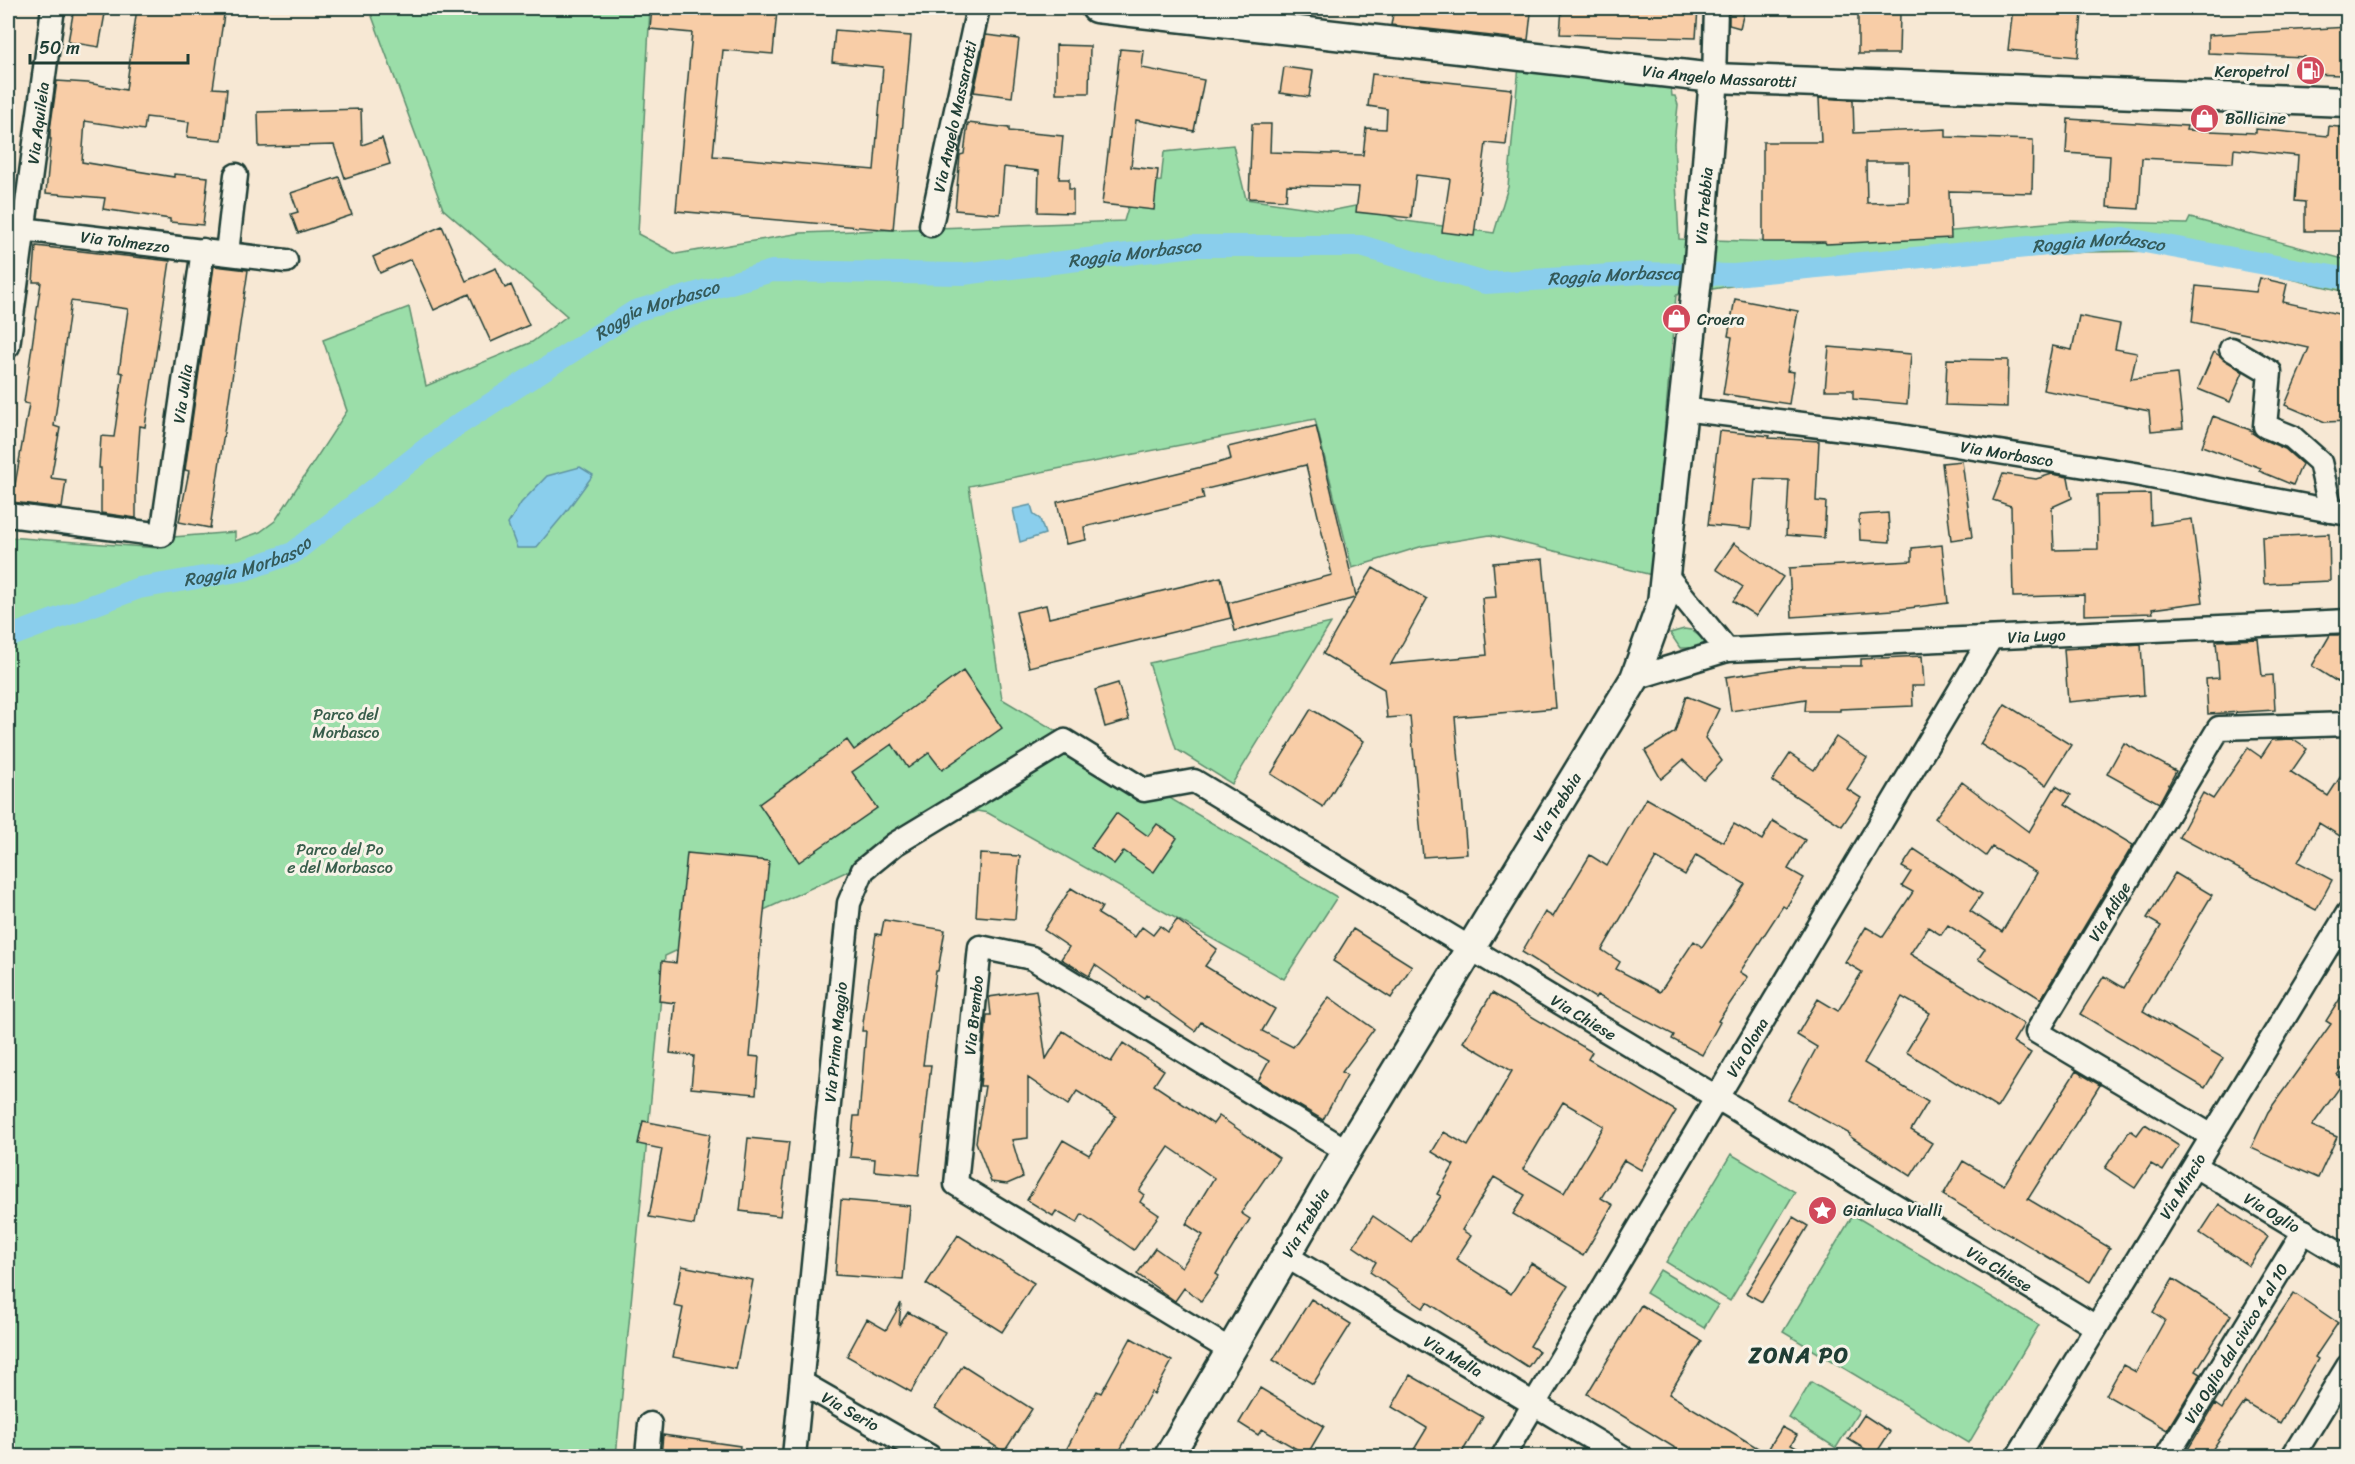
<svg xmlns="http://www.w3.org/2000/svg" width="2355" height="1464" font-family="Sriracha,sans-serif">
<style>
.green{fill:#9bdea9;stroke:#5d8e6e;stroke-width:1.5}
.water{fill:#8aceec;stroke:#5f94a2;stroke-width:1.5}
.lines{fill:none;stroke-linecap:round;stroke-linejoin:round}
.canal{stroke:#8aceec;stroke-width:22}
.building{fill:#f8cda7;stroke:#1f3d34;stroke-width:1.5;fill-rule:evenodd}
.minor-casing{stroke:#1f3d34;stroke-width:27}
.tertiary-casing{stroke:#1f3d34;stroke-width:33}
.minor{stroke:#f7f3e8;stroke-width:22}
.tertiary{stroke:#f7f3e8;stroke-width:28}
.labels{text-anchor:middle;stroke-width:6;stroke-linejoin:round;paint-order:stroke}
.poi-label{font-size:16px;fill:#1f3d34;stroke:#f7f3e8;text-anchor:start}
.street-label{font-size:16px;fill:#1f3d34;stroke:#f7f3e8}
.park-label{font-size:16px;fill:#385d4b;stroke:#f7f3e8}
.water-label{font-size:18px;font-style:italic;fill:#345a59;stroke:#f7f3e8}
.district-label{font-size:22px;font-weight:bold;letter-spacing:1.5px;fill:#1f3d34;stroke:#f7f3e8}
</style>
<rect width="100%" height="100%" fill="#f7e8d4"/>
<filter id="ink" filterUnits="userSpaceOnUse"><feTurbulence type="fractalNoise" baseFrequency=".0167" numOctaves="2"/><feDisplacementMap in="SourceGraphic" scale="12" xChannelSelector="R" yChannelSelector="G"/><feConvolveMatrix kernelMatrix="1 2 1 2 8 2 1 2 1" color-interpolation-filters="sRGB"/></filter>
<g filter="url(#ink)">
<!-- green -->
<path class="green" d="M369 8H650L638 234 676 254 801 233 1124 221 1135 184 1161 181 1164 152 1233 145 1246 199 1330 211 1365 204 1398 220 1494 233 1508 187 1519 65 1671 87 1672 96H1675L1678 105 1674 143 1679 239 1811 243 2070 221 2187 224 2190 218 2347 260V292L2171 251 2086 252 1946 263 1780 278 1676 295 1658 504 1656 576 1490 535 1423 546 1352 568 1315 419 969 486 1002 699 1337 897 1284 979 988 813 977 811 665 956 616 1456H8V537L158 548 165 546 173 537 235 532V541L260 532 275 521 347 411 323 340 409 307 426 386 532 342 567 316 443 209Z
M1331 623 1232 784 1176 749 1149 663Z
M1684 629 1691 630 1710 644 1701 648H1680L1670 633Z
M1731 1154 1795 1192 1730 1301 1666 1262Z
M1853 1215 2039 1325 1969 1443 1783 1332Z
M1660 1270 1718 1305 1704 1328 1646 1293Z
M1811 1382 1859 1411 1836 1448 1789 1418Z"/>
<!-- water -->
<path class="water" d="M580 467 593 475 566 512 536 548H517L508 524 521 503 547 476Z
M1031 505 1034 515 1040 519 1045 534 1020 542 1013 509Z"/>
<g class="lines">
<!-- canal -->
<path class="canal" id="s1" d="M8 637 139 588 244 570 293 553 450 430 635 311 772 271 963 274 1194 246H1361L1485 283 1643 273 1734 275 2123 238 2348 279"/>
</g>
<!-- building -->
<path class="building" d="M74 8H106L99 47 68 42Z
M137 8H225L213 88 227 89 222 140 187 137 189 122 146 117 144 130 85 121 82 162 174 177V174L208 177 203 225 170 222V219L103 209 105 198 46 193 51 139H50V130L57 81 88 83 126 90Z
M652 8H738L777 11 773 54 723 50 713 156 874 170 883 67 832 62 835 30 911 36 893 230 676 211 692 33 650 29Z
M1394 8H1523V11L1531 13 1528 40 1391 25Z
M1562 8H1698L1696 38 1560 34Z
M1729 8H1745L1740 28 1729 25Z
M2013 8 2082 13 2078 57 2008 50Z
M1858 13H1900L1899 54H1858Z
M2348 27V58H2344L2343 75 2305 74V57L2208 53V35Z
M986 35 1019 39 1012 97 974 92Z
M1056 45 1090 46 1089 93H1056Z
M1120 49 1144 51 1142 68 1204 80 1194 131 1136 120 1131 167 1158 170 1154 210 1102 204Z
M1284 67 1313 71 1309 97 1280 93Z
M1372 74 1512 89 1506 145 1486 143 1474 236 1442 232 1450 179 1416 175 1411 218 1356 212 1359 187 1287 185 1286 200 1249 198 1252 124H1271L1270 152 1363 155 1366 128 1386 129 1387 109 1368 106Z
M1819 98 1853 100 1854 133 1946 129V137L2033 140 2032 193 1949 191 1951 238 1826 244 1825 242H1763V142H1821ZM1866 162H1909V202L1867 203Z
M361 109 362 145 382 138 390 164 345 178 334 145 259 147 258 112Z
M2068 119 2187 126 2186 130 2256 133V129L2328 136 2329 126 2348 128V231H2305V202L2295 201 2298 156 2234 149 2233 163 2142 158 2139 209 2107 207 2110 156 2066 153Z
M968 123 1009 128V131L1063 136 1059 179H1069V189H1073V213L1038 212 1039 171 1004 167 1000 214 955 210 960 155 964 154Z
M339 177 352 215 298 233 291 214 298 212 291 193Z
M442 226 466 281 496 268 505 288 511 285 529 325 491 342 469 294 434 310 411 259 380 273 373 257Z
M36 246 170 261 145 427 140 426 136 482V518L101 513V468H99L101 436 114 437 123 373 119 372 128 309 71 301 54 426 60 428 51 478 66 480 62 508 12 502 29 404 24 403 41 282H33Z
M214 266 248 270 210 528 179 522 189 471 185 470Z
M2260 278 2287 284 2283 302 2348 316V421L2325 422 2285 405 2309 348 2192 322 2196 286 2256 292Z
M1735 299 1798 311 1787 371 1794 372 1789 404 1723 394 1732 337 1728 336Z
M2079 316 2120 324 2115 349 2137 353 2131 379 2177 374 2183 428 2151 431 2149 411 2043 390 2052 346 2072 350Z
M1829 347 1911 354 1907 404 1853 399V390H1825Z
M2214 352 2243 372 2230 402 2198 389Z
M1947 359 2008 360 2007 407 1945 405Z
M2213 416 2253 431 2252 433 2260 438 2285 449 2302 464 2293 485 2259 471 2261 468 2202 446Z
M1316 426 1356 596 1373 568 1427 599 1391 664 1487 655 1482 598 1496 597 1493 563 1543 559 1556 708 1455 717 1467 854 1423 857 1410 716 1387 718 1384 689 1323 654 1355 598 1235 631 1228 603 1332 575 1306 465 1202 490 1204 499 1084 527 1086 540 1066 544 1057 502 1218 463 1231 459 1228 447Z
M1719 431 1770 436 1769 438 1819 441 1816 501 1826 502 1824 538 1786 535 1789 480 1755 479 1751 529 1708 525Z
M1962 461 1972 537 1951 540 1942 463Z
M2003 474 2036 479 2052 474 2068 477 2072 498 2052 507 2054 550 2098 549 2097 495 2150 494 2151 525 2192 519 2203 602 2152 609 2153 613 2084 615V595L2013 597 2011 506 1993 500Z
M1888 513 1890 542 1860 540 1859 515Z
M2329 534 2330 581 2264 584 2262 537Z
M1734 543 1783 577 1756 616 1733 601 1743 587 1716 569Z
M1942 545 1948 603 1893 610 1792 617 1789 568 1912 561V548Z
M1221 577 1231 618 1029 667 1016 612 1046 605 1049 618Z
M2330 635H2348V670L2339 683 2312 666Z
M2258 639 2262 676 2273 675 2275 710 2208 714 2206 679 2219 678 2216 641Z
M2141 644 2144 695 2068 702 2064 649Z
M1922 656 1924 686H1912L1913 706 1840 709V711H1805L1806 699 1731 711 1726 677 1799 666H1861V659Z
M963 671 1002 728 942 770 929 753 908 768 892 744 852 772 877 808 799 862 759 804 847 740 854 750Z
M1118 683 1129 720 1105 727 1095 690Z
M1686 696 1719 709 1705 738 1722 761 1704 780 1683 760 1661 779 1645 751 1675 732Z
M2005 704 2071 745 2046 785 1980 744Z
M1311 709 1364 741 1323 807 1271 774Z
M1836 737 1867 758 1847 789 1861 798 1842 826 1772 781 1790 754 1814 770Z
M2292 739 2307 749 2291 772 2328 796 2348 765V841L2319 823 2298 862 2332 880 2316 910 2179 837 2203 793 2213 799 2248 748 2261 757 2272 740Z
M2124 743 2176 771 2159 803 2107 774Z
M1962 782 2029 832 2056 786 2071 795 2065 804 2133 845 2041 999 1978 959 1985 949 1948 925 1941 935 1928 927 1910 954 2024 1024 2013 1042 2031 1053 1997 1108 1906 1052 1930 1013 1902 997 1864 1063 1928 1102 1911 1130 1932 1143 1911 1176 1849 1136 1850 1134 1788 1100 1817 1047 1797 1035 1818 999 1838 1011 1862 972 1845 962 1866 927 1883 937 1913 892 1902 886 1911 872 1902 867 1914 849 1982 894 1970 911 2002 932 2037 873 1992 847 1986 856 1935 818Z
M1646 798 1723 842 1734 824 1762 840 1773 821 1805 840 1788 869 1804 878 1786 908 1783 906 1740 972 1748 977 1718 1021 1720 1022 1702 1055 1672 1039 1674 1035 1597 995 1595 998 1522 952 1545 912 1553 917 1590 855 1607 866ZM1696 855 1745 884 1702 947 1694 941 1660 992 1616 969 1620 962 1602 950 1656 858 1685 875Z
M1116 813 1148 836 1157 824 1177 838 1154 872 1124 851 1114 864 1091 848Z
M687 853 769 861 750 1056 759 1057 756 1094 691 1088 694 1056 670 1053 675 1003 659 1001 662 961 676 963Z
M980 854 1020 856 1015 919 976 916Z
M2175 873 2212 895 2143 1011 2223 1058 2205 1088 2080 1014 2104 976 2124 988 2161 926 2147 918Z
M1071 888 1102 907 1098 914 1135 937 1142 927 1153 935 1160 926 1168 932 1177 920 1217 949 1205 966 1275 1009 1262 1031 1293 1047 1329 997 1374 1029 1342 1072 1347 1075 1323 1120 1258 1081 1269 1061 1201 1022 1195 1031 1146 996 1144 999 1095 965 1089 976 1061 959 1069 947 1044 930Z
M884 920 945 930 938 971H936L923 1065H931L919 1175 874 1171 875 1159 850 1157 854 1116H859L866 1031H862L870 971 876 934 881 935Z
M1353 929 1412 966 1391 998 1333 961Z
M2348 986V1061L2337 1075 2345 1080 2312 1126 2337 1137 2318 1178 2251 1148 2268 1112 2331 1024 2326 1021Z
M1036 990 1046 1059 1063 1031 1111 1062 1123 1043 1164 1070 1154 1085 1213 1124 1219 1116 1279 1158 1241 1213 1250 1219 1216 1274 1219 1276 1201 1301 1184 1288 1175 1301 1137 1274 1155 1248 1182 1267 1203 1235 1186 1224 1214 1178 1169 1147 1139 1191 1144 1195 1140 1202 1159 1215 1134 1250 1082 1214 1077 1223 1056 1211 1053 1216 1027 1200 1063 1140 1089 1155 1116 1116 1077 1091 1068 1105 1028 1078V1138L1012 1140 1023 1177 1007 1184 991 1182 976 1142 985 1086H980L987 1015H991L989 997Z
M1492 993 1592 1052 1588 1059 1676 1111 1641 1170 1624 1160 1601 1198 1613 1205 1583 1256 1513 1214 1525 1195 1494 1177 1462 1230 1471 1236 1456 1259 1511 1294 1531 1263 1568 1286 1530 1346 1539 1351 1528 1367 1427 1302 1423 1308 1370 1272 1376 1262 1353 1246 1373 1216 1411 1242 1441 1196 1437 1194 1454 1165 1432 1152 1444 1132 1468 1146 1512 1071 1463 1042ZM1563 1102 1604 1126 1564 1193 1523 1169Z
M2076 1071 2100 1085 2028 1199 2110 1248 2090 1282 1943 1195 1963 1161 2004 1185Z
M643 1121 710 1134 694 1225 649 1217 662 1149 638 1144Z
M2145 1124 2179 1146 2163 1171 2151 1164 2135 1188 2105 1168 2130 1130 2137 1135Z
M748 1138 789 1142 780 1216 740 1211Z
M841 1200 910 1206 903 1280 835 1275Z
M2219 1204 2268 1237 2249 1266 2200 1233Z
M1793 1217 1808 1226 1762 1302 1746 1293Z
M958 1235 1034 1283 1002 1332 926 1284Z
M682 1266 753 1280 736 1369 673 1357 683 1308 674 1306Z
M2173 1279 2231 1315 2196 1371 2201 1374 2167 1430 2106 1395 2123 1365 2136 1372 2165 1320 2153 1312Z
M2294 1293 2338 1323 2315 1357 2318 1359 2280 1423 2245 1402 2208 1456H2184L2215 1404 2222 1409 2268 1331Z
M1311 1299 1351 1324 1313 1384 1273 1360Z
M901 1303 899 1326 908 1312 945 1332 911 1392 847 1356 867 1319 886 1330Z
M1641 1305 1702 1341 1669 1394 1766 1453 1782 1427 1797 1435 1791 1445 1811 1456H1688L1587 1394Z
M1131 1338 1172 1361 1154 1394 1151 1392 1117 1456H1063L1097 1391 1101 1393Z
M963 1365 1032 1409 1004 1452 935 1408Z
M1410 1375 1483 1417 1460 1456H1410L1427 1428 1392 1407Z
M1260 1388 1324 1426 1307 1455 1262 1429 1258 1435 1239 1423Z
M1864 1415 1890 1432 1875 1455 1848 1439Z
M663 1435 740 1446 739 1456H661Z"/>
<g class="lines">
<defs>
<g id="minor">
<path d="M1714 78 1716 8"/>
<path id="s2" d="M931 225 978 8"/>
<path id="s3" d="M22 229 286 261"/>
<path d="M227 253 236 175"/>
<path id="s4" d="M8 346 53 8"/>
<path d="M2231 349 2270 372 2265 426 2292 437 2320 462 2331 511"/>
<path id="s5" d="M1682 409 1900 436 2135 474 2348 514"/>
<path id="s6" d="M8 515 162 535 203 250"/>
<path id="s7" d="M1665 574 1727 650 2348 621"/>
<path d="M1635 678 1727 650"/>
<path id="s8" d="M2212 1136 2037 1032 2219 728 2348 724"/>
<path id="s9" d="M2195 1166 2348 1258"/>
<path id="s10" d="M1286 1256 1621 1456"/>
<path id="s11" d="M1230 1350 956 1184 980 947 1032 958 1347 1151"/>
<path id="s12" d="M802 1383 929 1456"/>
<path d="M647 1456 650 1424"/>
<path id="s13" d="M794 1456 849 903 863 870 895 844 1065 741 1144 790 1194 781 2096 1327"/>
<path id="s14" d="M1503 1456 1991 638"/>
<path id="s15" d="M2018 1456 2348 913"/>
<path id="s16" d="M2167 1456 2304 1231"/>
<path d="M2293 1456 2348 1366"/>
</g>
<g id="tertiary">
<path id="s17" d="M1096 8 1714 78 2348 102"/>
<path id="s18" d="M1169 1456 1347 1151 1635 678 1662 603 1699 260 1714 78"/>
</g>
</defs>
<!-- minor casing -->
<use href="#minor" class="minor-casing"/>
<!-- tertiary casing -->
<use href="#tertiary" class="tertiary-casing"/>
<!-- minor -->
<use href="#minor" class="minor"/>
<!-- tertiary -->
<use href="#tertiary" class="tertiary"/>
</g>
</g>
<!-- icons -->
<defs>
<symbol id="fuel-disc" viewBox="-11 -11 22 22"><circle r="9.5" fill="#d1495b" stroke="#f7f3e8"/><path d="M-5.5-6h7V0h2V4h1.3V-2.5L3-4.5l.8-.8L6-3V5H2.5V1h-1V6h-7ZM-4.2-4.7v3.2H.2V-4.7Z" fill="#fff"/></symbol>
<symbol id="shop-disc" viewBox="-11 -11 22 22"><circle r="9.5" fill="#d1495b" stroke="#f7f3e8"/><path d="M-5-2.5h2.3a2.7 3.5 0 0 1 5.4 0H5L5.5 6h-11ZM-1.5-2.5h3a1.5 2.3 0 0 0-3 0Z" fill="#fff"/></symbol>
<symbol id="sight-disc" viewBox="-11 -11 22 22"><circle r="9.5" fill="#d1495b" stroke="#f7f3e8"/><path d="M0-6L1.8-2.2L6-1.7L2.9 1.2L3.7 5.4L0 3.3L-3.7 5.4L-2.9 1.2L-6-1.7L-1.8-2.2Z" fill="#fff"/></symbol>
</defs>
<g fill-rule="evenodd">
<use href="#fuel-disc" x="2294" y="54" width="33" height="33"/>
<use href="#shop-disc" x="2188" y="102" width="33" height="33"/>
<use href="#shop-disc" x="1660" y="302" width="33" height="33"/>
<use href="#sight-disc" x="1806" y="1194" width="33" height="33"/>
</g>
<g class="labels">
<!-- poi labels -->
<g class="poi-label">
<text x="2289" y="77" text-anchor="end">Keropetrol</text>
<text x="2225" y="124">Bollicine</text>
<text x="1697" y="325">Croera</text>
<text x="1843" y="1216">Gianluca Vialli</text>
</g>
<!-- street labels -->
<g class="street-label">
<text dy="6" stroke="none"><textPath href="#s17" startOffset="627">Via Angelo Massarotti</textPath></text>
<text dy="6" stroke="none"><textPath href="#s2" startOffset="111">Via Angelo Massarotti</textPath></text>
<text dy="6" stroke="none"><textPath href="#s4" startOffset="225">Via Aquileia</textPath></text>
<text dy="6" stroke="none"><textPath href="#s18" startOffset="1386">Via Trebbia</textPath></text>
<text dy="6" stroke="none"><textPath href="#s3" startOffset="104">Via Tolmezzo</textPath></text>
<text dy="6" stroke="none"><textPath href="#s6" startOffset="298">Via Julia</textPath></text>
<text dy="6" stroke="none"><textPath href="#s5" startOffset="328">Via Morbasco</textPath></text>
<text dy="6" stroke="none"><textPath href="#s7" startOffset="408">Via Lugo</textPath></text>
<text dy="6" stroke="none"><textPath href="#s18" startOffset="756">Via Trebbia</textPath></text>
<text dy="6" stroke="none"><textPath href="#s8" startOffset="344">Via Adige</textPath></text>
<text dy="6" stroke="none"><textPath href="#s11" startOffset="490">Via Brembo</textPath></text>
<text dy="6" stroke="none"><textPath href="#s13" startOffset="1431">Via Chiese</textPath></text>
<text dy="6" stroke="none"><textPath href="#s13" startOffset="416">Via Primo Maggio</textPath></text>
<text dy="6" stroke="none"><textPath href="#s14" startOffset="476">Via Olona</textPath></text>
<text dy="6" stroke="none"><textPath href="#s15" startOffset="316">Via Mincio</textPath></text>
<text dy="6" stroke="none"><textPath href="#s9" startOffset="90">Via Oglio</textPath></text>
<text dy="6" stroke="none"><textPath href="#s18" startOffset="270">Via Trebbia</textPath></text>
<text dy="6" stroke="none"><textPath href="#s13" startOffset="1917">Via Chiese</textPath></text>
<text dy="6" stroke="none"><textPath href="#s16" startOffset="132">Via Oglio dal civico 4 al 10</textPath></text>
<text dy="6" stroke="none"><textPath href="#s10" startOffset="195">Via Mella</textPath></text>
<text dy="6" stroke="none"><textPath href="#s12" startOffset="56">Via Serio</textPath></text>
</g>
<!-- park labels -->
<g class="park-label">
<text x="346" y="720">Parco del<tspan x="346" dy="18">Morbasco</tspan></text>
<text x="340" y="855">Parco del Po<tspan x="340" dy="18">e del Morbasco</tspan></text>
</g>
<!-- water labels -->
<g class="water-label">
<text dy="6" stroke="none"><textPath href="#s1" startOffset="2196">Roggia Morbasco</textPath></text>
<text dy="6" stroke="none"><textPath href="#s1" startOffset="1224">Roggia Morbasco</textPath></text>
<text dy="6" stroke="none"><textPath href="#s1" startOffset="1710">Roggia Morbasco</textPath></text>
<text dy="6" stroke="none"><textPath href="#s1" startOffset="738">Roggia Morbasco</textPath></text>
<text dy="6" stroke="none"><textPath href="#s1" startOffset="252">Roggia Morbasco</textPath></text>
</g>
<!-- district labels -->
<g class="district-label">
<text x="1799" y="1363">ZONA PO</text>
</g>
</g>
<!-- margin -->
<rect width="2355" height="1464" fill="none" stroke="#f7f3e8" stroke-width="30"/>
<rect x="15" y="15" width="2325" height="1434" fill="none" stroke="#1f3d34" stroke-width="2" filter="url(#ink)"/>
<!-- scale -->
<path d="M30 54v9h158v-9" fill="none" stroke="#1f3d34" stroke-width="3"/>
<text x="39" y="54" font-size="18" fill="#1f3d34" stroke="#f7f3e8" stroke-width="4.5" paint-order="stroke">50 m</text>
</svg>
